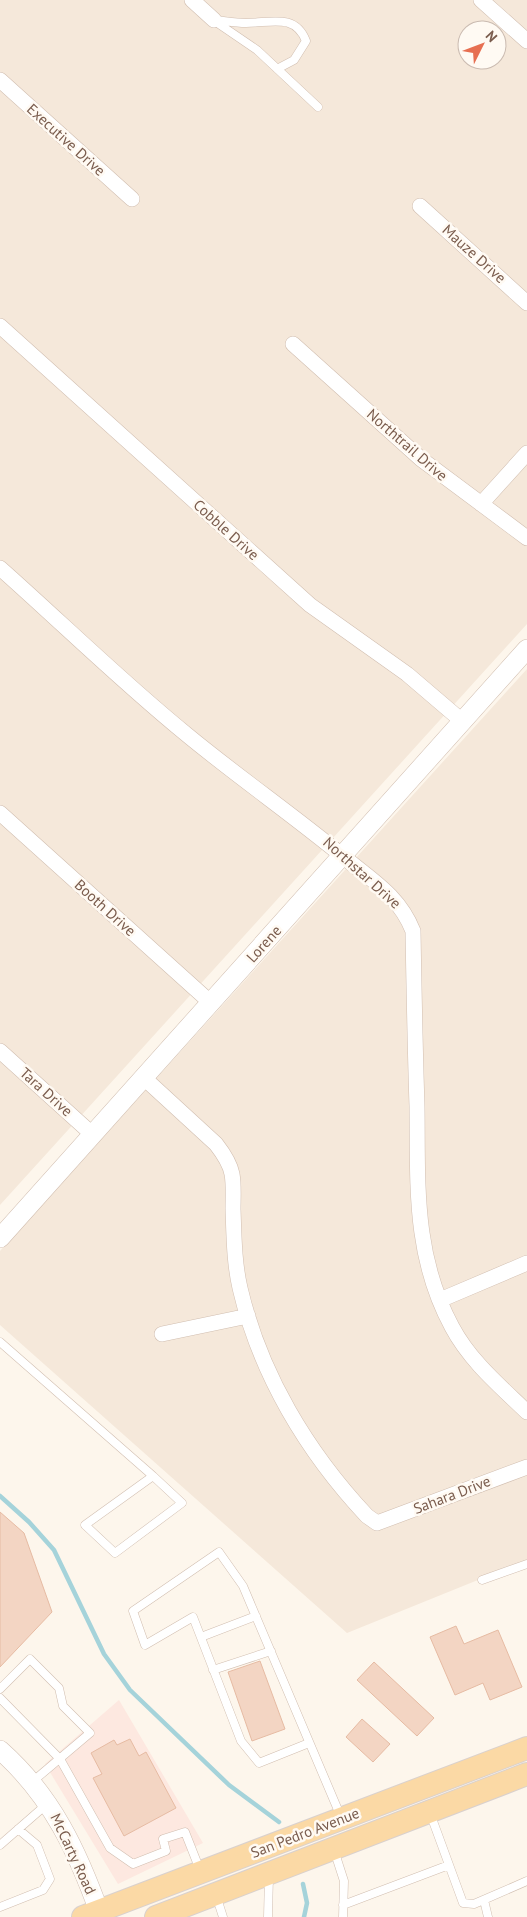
<svg xmlns="http://www.w3.org/2000/svg" width="527" height="1917" font-family="'PT Sans',sans-serif">
<style>
.residential{fill:#f5e8da;fill-rule:evenodd}
.commercial{fill:#fde8e0}
.lines{fill:none;stroke-linecap:round;stroke-linejoin:round}
.stream{stroke:#a5d3da;stroke-width:4.5}
.building{fill:#f3d5c3;stroke:#e6bba3}
.service-casing{stroke:#d1beb0;stroke-width:9}
.minor-casing{stroke:#d1beb0;stroke-width:16}
.tertiary-casing{stroke:#d1beb0;stroke-width:20}
.primary-casing{stroke:#dad1cd;stroke-width:24}
.service{stroke:#fff;stroke-width:8}
.minor{stroke:#fff;stroke-width:15}
.tertiary{stroke:#fff;stroke-width:19}
.primary{stroke:#fbd9a5;stroke-width:22}
.labels{text-anchor:middle;stroke-width:5;stroke-linejoin:round;paint-order:stroke}
.street-label{font-size:15px;fill:#7a5c4d;stroke:#fffaf3}
</style>
<rect width="100%" height="100%" fill="#fdf6ec"/>
<!-- residential -->
<path class="residential" d="M0 0H527V624L0 1205ZM467 30H497V60H467Z
M527 669V1560L347 1633 0 1325V1251Z"/>
<!-- commercial -->
<path class="commercial" d="M119 1700 203 1843 118 1884 45 1764Z"/>
<g class="lines">
<!-- stream -->
<path class="stream" d="M0 1496 29 1522 54 1550 104 1654 130 1690 229 1785 279 1822
M303 1884 307 1903 304 1917"/>
</g>
<!-- building -->
<path class="building" d="M0 1512 24 1533 52 1612 0 1667Z
M456 1626 464 1644 498 1630 522 1687 490 1700 483 1683 455 1695 430 1637Z
M260 1661 285 1729 252 1741 228 1672Z
M374 1662 434 1718 417 1736 357 1680Z
M362 1719 390 1744 373 1762 346 1737Z
M130 1739 139 1756 146 1752 176 1808 124 1836 93 1778 102 1774 91 1753 114 1740 117 1745Z"/>
<g class="lines">
<defs>
<path id="service" d="M214 20C225 21 235 23 246 23 271 23 295 13 306 41L294 60 277 69
M216 22 257 50 318 107
M0 1342 153 1476 85 1525 115 1553 182 1503 153 1476
M482 1580 527 1564
M201 1637 256 1616
M213 1670 271 1651
M0 1689 30 1659 59 1688 63 1706 90 1733 32 1782
M0 1698 60 1759 110 1848 133 1864 166 1851 163 1839 185 1832 200 1870
M309 1743 259 1763 241 1741 193 1617 145 1645 133 1611 219 1552 243 1586 341 1817
M430 1813 463 1903 474 1904 527 1881
M0 1845 47 1804
M334 1850 344 1881 343 1917
M216 1895 223 1917
M484 1900 488 1917
M343 1905 449 1865
M0 1907 43 1890 50 1879 37 1845 18 1829
M268 1917 269 1875"/>
<path id="minor" d="M192 0 214 20
M481 0 527 41
M0 80 132 199
M420 206 527 303
M0 326 310 605 407 674 462 721
M293 344 421 459 527 538
M481 504 527 453
M0 568C62 623 122 682 186 734 238 777 293 815 345 858 373 881 399 896 413 931 414 989 415 1047 417 1106 418 1184 413 1255 452 1327 470 1361 500 1386 527 1412
M0 813 210 1002
M0 1051 92 1134
M143 1077 216 1144C223 1153 230 1163 232 1174 234 1185 233 1198 233 1209 234 1235 234 1262 240 1288 260 1374 307 1452 367 1516L377 1523 527 1467
M440 1300 527 1263
M162 1334 248 1316"/>
<path id="tertiary" d="M0 1238 527 649
M0 1750C52 1796 78 1852 101 1917"/>
<path id="primary" d="M83 1917 527 1748
M156 1917 527 1774"/>
</defs>
<!-- service casing -->
<use href="#service" class="service-casing"/>
<!-- minor casing -->
<use href="#minor" class="minor-casing"/>
<!-- tertiary casing -->
<use href="#tertiary" class="tertiary-casing"/>
<!-- primary casing -->
<use href="#primary" class="primary-casing"/>
<!-- service -->
<use href="#service" class="service"/>
<!-- minor -->
<use href="#minor" class="minor"/>
<!-- tertiary -->
<use href="#tertiary" class="tertiary"/>
<!-- primary -->
<use href="#primary" class="primary"/>
</g>
<g class="labels">
<!-- street labels -->
<g class="street-label">
<text transform="translate(66 140) rotate(42)" y="5">Executive Drive</text>
<text transform="translate(474 254) rotate(42)" y="5">Mauze Drive</text>
<text transform="translate(407 445) rotate(41)" y="5">Northtrail Drive</text>
<text transform="translate(226 530) rotate(42)" y="5">Cobble Drive</text>
<text transform="translate(362 873) rotate(42)" y="5">Northstar Drive</text>
<text transform="translate(105 908) rotate(42)" y="5">Booth Drive</text>
<text transform="translate(264 944) rotate(-48)" y="5">Lorene</text>
<text transform="translate(46 1092) rotate(42)" y="5">Tara Drive</text>
<text transform="translate(452 1495) rotate(-21)" y="5">Sahara Drive</text>
<text transform="translate(305 1833) rotate(-21)" y="5">San Pedro Avenue</text>
<text transform="translate(73 1854) rotate(65)" y="5">McCarty Road</text>
</g>
</g>
<!-- north arrow -->
<g transform="translate(482 45) rotate(48)"><circle r="24" fill="#fffaf3" stroke="#cabbb1"/>
<path d="M0-4L9 19L0 12L-9 19Z" fill="#e76f51"/>
<text y="-8" font-size="14" font-weight="bold" text-anchor="middle" fill="#7a5c4d">N</text>
</g>
</svg>
